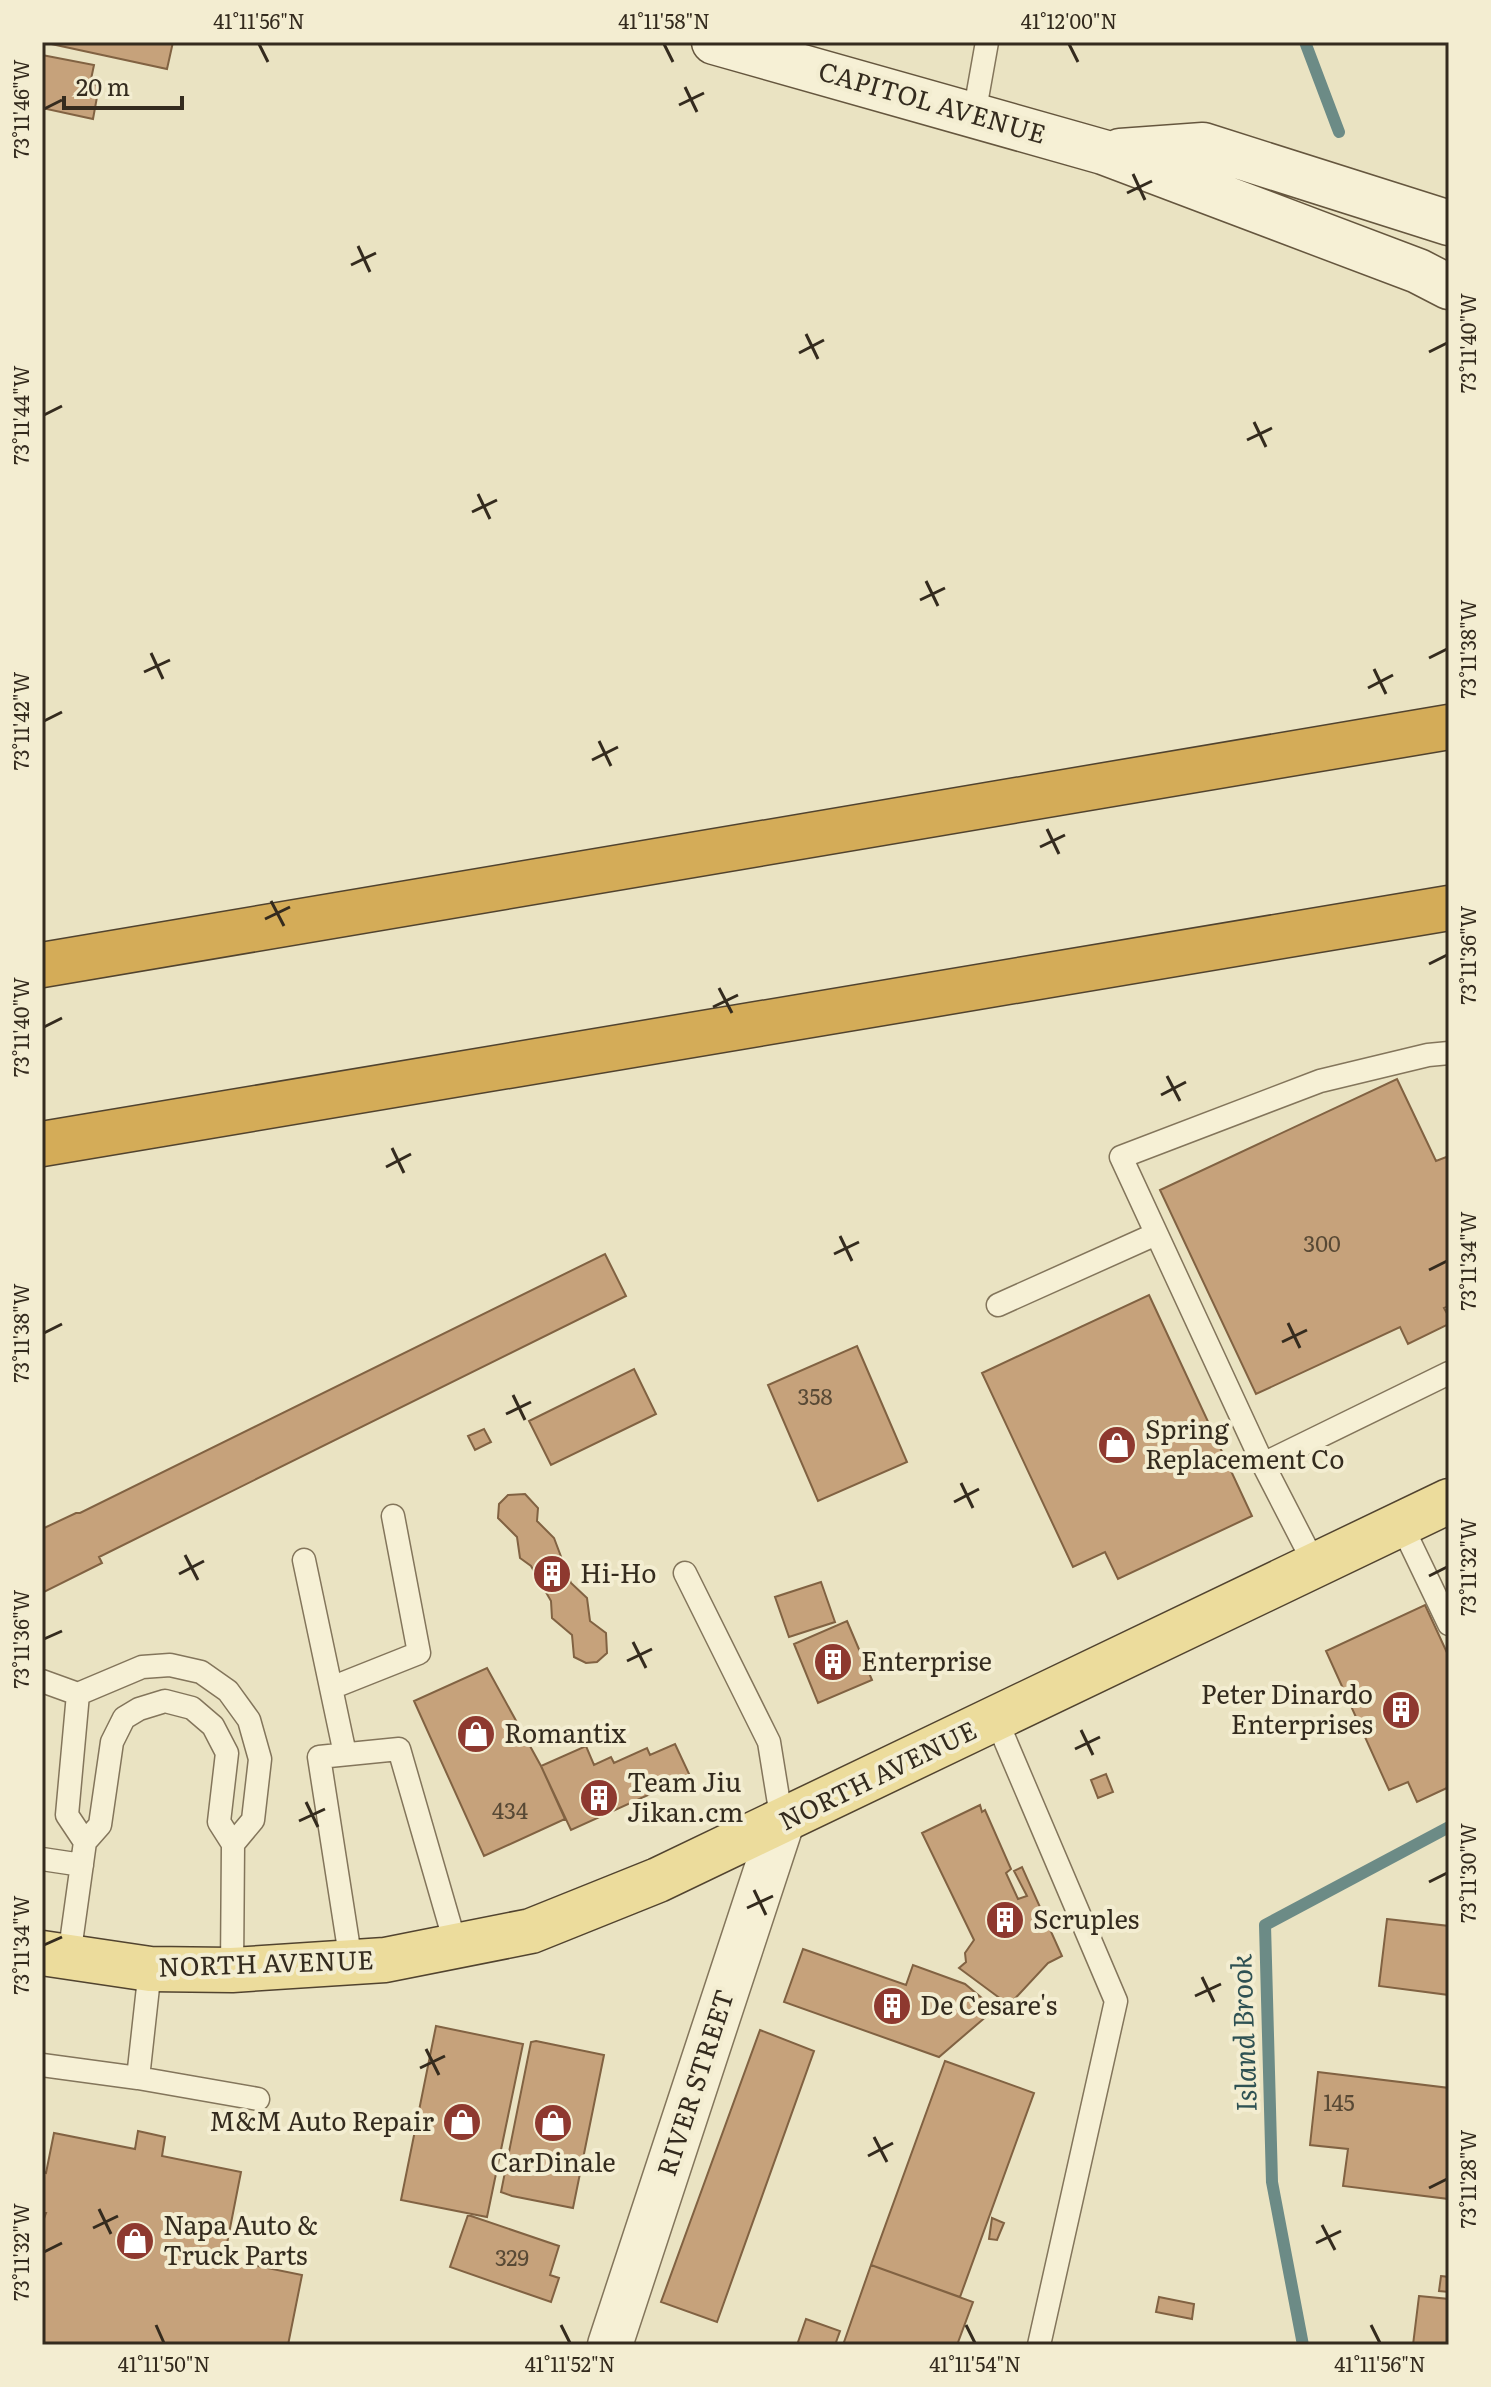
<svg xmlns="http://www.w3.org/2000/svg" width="1491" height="2387" font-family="Literata,serif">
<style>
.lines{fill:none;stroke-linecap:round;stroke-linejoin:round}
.stream{stroke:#6c8b86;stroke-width:12}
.building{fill:#c6a27b;stroke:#816242;stroke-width:2}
.lane-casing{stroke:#83755b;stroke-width:25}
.street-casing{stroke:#83755b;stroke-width:47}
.secondary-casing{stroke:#65563e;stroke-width:47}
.primary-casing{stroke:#51432f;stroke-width:47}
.highway-casing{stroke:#51432f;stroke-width:47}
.lane{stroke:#f6f0d5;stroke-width:22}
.street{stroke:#f6f0d5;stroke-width:44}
.secondary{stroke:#f6f0d5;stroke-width:44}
.primary{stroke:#ecdc9c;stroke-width:44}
.highway{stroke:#d4ac58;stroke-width:44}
.ticks{fill:none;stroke:#342b1e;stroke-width:3}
.labels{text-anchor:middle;stroke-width:8;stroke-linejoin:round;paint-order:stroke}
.number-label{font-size:22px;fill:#584935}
.street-label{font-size:26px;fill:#342b1e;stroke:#f3edd1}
.poi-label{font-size:26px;fill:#342b1e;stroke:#f3edd1;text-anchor:start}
.water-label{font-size:28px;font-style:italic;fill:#2e5153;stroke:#f3edd1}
.neatline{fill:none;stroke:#342b1e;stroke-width:3}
.ticks-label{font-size:20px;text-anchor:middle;fill:#342b1e}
</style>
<rect width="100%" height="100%" fill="#eae3c2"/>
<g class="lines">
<!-- stream -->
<path class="stream" d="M1305 42 1339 132
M1303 2345 1272 2182 1265 1925 1449 1827"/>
</g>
<!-- building -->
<path class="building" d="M42 42H173L167 69Z
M42 55 94 65 90 84 99 86 93 119 42 108Z
M1397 1079 1436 1161 1449 1156V1306L1444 1308 1449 1317V1324L1408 1344 1400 1327 1256 1394 1160 1190Z
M605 1254 626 1296 99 1557 102 1563 42 1593V1529L76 1513H80Z
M1149 1295 1252 1516 1118 1579 1105 1552 1073 1567 982 1373Z
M857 1346 907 1462 818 1501 768 1385Z
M634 1369 656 1414 551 1465 529 1421Z
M484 1429 491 1442 475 1450 468 1436Z
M525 1494 538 1508 537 1521 554 1538 571 1583 587 1598 590 1621 606 1633 607 1653 597 1662 586 1663 574 1657 572 1635 552 1618 551 1601 531 1566 520 1558 517 1537 498 1518 499 1504 508 1495Z
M821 1582 835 1622 789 1637 775 1597Z
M1425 1605 1449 1657V1762L1447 1763 1449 1768V1787L1417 1802 1408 1782 1389 1790 1326 1651Z
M847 1621 872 1680 818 1703 794 1644Z
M487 1668 541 1766 565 1819 484 1856 414 1701Z
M675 1744 690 1776 571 1830 541 1766 586 1746 594 1765 611 1757 614 1763 647 1748 650 1755Z
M1106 1774 1113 1792 1098 1798 1091 1780Z
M980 1805 982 1812 985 1810 1011 1869 1006 1873 1018 1899 1027 1896 1014 1871 1022 1867 1062 1956 1048 1963 1009 2005 959 1968 966 1962 965 1953 974 1940 922 1833Z
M1387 1919 1449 1926V1995L1379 1986Z
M803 1949 906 1985 913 1965 965 1984 995 2009 939 2057 784 2002Z
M436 2026 523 2044 487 2217 401 2200Z
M760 2030 814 2051 717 2322 661 2302Z
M536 2041 604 2055 573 2208 512 2196 501 2192 531 2042Z
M945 2061 1034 2093 960 2297 871 2265Z
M1318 2072 1449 2088V2199L1343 2186 1348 2149 1310 2145Z
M138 2131 165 2137 162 2156 241 2172 224 2259 302 2275 288 2345H42V2224L46 2213H42V2172L46 2173 54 2133 135 2149Z
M468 2215 559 2246 550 2275 559 2278 551 2302 450 2267Z
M992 2218 1004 2223 997 2240 989 2239Z
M871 2265 973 2302 957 2345H843Z
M1441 2276 1449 2277V2292L1439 2291Z
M1419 2296 1449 2299V2345H1413Z
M1159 2297 1194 2304 1192 2319 1156 2312Z
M806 2319 840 2331 835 2345H797Z"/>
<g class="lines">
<defs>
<path id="lane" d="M974 115 987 42
M1449 1053 1428 1055 1320 1081 1121 1157 1263 1464 1449 1373
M998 1305 1156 1234
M1263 1464 1315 1565
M1401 1524 1449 1624
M304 1560 345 1754
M685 1573 769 1742 782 1822
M42 1681 78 1694
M331 1688 419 1653 393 1516
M996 1719 1116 2001 1039 2345
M85 1842 100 1825 112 1742 124 1718 139 1709 165 1701 192 1708 213 1726 227 1753 219 1822 233 1844
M42 1859 82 1865
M69 1957 85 1842 67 1815 78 1694 142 1667 170 1665 201 1672 228 1691 249 1720 260 1759 253 1820 233 1844 232 1970
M351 1962 319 1757 399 1749 456 1946
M150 1969 138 2078 258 2099
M42 2065 138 2078"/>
<path id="street" d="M610 2345 782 1822"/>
<path id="secondary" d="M714 42 1103 152 1418 271 1449 287
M1120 151 1203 145 1449 223"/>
<path id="primary" d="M42 1953 150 1969 232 1970 385 1960 531 1931 658 1880 1449 1501"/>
<path id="highway" d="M42 965 1449 727
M42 1144 1449 908"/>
</defs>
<!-- lane casing -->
<use href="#lane" class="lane-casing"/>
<!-- street casing -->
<use href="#street" class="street-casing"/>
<!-- secondary casing -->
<use href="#secondary" class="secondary-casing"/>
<!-- primary casing -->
<use href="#primary" class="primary-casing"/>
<!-- highway casing -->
<use href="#highway" class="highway-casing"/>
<!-- lane -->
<use href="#lane" class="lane"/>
<!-- street -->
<use href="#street" class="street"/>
<!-- secondary -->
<use href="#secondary" class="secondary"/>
<!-- primary -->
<use href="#primary" class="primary"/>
<!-- highway -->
<use href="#highway" class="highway"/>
</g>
<!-- ticks -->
<path class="ticks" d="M259 44 268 62M664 44 673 62M1069 44 1078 62M685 87 697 112M679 105 704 93M44 109 62 100M1133 174 1145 200M1127 193 1152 181M358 246 370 272M351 265 376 253M806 334 818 359M1429 352 1447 343M799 353 824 340M44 415 62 406M1254 422 1266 447M1247 440 1272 428M478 494 490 519M472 512 497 500M926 581 938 606M920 600 945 588M151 653 163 679M1429 658 1447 649M1374 669 1386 694M144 672 170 660M1368 688 1393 675M44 721 62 712M599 741 611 766M592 760 618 747M1047 829 1059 854M1040 847 1065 835M271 901 284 926M265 919 290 907M1429 964 1447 955M719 988 732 1013M713 1007 738 995M44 1027 62 1018M1167 1076 1180 1101M1161 1095 1186 1082M392 1148 404 1173M386 1167 411 1154M840 1236 852 1261M834 1254 859 1242M1429 1270 1447 1261M1288 1323 1300 1348M44 1333 62 1324M1282 1342 1307 1330M513 1395 525 1420M506 1414 531 1402M961 1483 973 1508M954 1502 979 1489M185 1555 198 1580M179 1574 204 1561M1429 1576 1447 1567M44 1639 62 1631M633 1642 646 1668M627 1661 652 1649M1081 1730 1093 1755M1075 1749 1100 1737M306 1802 318 1827M299 1821 325 1809M1429 1882 1447 1873M754 1890 766 1915M747 1908 773 1896M44 1945 62 1937M1202 1977 1214 2002M1195 1996 1221 1984M426 2049 439 2075M420 2068 445 2056M874 2137 887 2162M868 2156 893 2143M1429 2188 1447 2179M99 2209 111 2234M1322 2225 1335 2250M93 2228 118 2216M1316 2243 1341 2231M44 2252 62 2243M156 2325 164 2343M561 2325 570 2343M966 2325 975 2343M1371 2325 1380 2343"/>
<!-- icons -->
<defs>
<symbol id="shop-disc" viewBox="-11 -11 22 22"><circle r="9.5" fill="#8e392f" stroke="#f3edd1"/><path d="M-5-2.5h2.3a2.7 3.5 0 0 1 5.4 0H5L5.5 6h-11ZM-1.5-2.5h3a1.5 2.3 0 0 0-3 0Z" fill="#fff"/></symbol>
<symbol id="building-disc" viewBox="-11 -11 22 22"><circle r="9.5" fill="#8e392f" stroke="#f3edd1"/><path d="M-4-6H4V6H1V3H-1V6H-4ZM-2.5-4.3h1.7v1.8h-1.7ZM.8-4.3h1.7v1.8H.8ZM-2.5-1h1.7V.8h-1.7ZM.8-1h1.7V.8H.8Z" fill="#fff"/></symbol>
</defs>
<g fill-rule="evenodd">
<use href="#shop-disc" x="1095" y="1423" width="44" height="44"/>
<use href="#building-disc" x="530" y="1552" width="44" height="44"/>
<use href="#building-disc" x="811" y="1640" width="44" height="44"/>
<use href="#building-disc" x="1379" y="1688" width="44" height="44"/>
<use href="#shop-disc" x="454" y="1712" width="44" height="44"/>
<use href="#building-disc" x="577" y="1776" width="44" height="44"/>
<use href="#building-disc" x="983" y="1898" width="44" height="44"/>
<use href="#building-disc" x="870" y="1984" width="44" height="44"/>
<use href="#shop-disc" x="440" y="2100" width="44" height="44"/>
<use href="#shop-disc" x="531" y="2101" width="44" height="44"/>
<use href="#shop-disc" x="113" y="2219" width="44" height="44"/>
</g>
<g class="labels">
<!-- number labels -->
<g class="number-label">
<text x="1322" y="1252">300</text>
<text x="815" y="1405">358</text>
<text x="510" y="1819">434</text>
<text x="1339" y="2111">145</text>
<text x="512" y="2266">329</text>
</g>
<!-- street labels -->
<g class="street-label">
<text transform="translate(932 103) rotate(16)" y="9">CAPITOL AVENUE</text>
<text transform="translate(878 1776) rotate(-26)" y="9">NORTH AVENUE</text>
<text transform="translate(266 1964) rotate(-2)" y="9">NORTH AVENUE</text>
<text transform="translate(696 2083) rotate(-72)" y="9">RIVER STREET</text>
</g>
<!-- poi labels -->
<g class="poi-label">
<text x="1145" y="1439">Spring<tspan x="1145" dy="30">Replacement Co</tspan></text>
<text x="580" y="1583">Hi-Ho</text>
<text x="861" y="1671">Enterprise</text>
<text x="1373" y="1704" text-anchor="end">Peter Dinardo<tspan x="1373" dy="30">Enterprises</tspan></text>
<text x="504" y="1743">Romantix</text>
<text x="627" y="1792">Team Jiu<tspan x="627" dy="30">Jikan.cm</tspan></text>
<text x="1033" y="1929">Scruples</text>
<text x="920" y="2015">De Cesare's</text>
<text x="434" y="2131" text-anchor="end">M&amp;M Auto Repair</text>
<text x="553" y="2172" text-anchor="middle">CarDinale</text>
<text x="163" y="2235">Napa Auto &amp;<tspan x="163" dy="30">Truck Parts</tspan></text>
</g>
<!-- water labels -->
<g class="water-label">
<text transform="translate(1244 2033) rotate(-92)" y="10">Island Brook</text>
</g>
</g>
<!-- border -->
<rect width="1491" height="2387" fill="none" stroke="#f3edd1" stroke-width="88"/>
<!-- scale -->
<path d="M64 96v12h118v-12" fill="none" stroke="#342b1e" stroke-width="4"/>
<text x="76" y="96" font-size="24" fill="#342b1e" stroke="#f3edd1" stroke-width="6" paint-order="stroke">20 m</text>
<rect x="44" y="44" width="1403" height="2299" class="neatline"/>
<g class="ticks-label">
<text x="259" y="29">41°11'56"N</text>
<text x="664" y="29">41°11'58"N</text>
<text x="1069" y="29">41°12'00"N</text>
<text transform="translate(22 109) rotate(-90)" y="7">73°11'46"W</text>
<text transform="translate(1469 343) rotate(-90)" y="7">73°11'40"W</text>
<text transform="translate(22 415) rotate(-90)" y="7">73°11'44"W</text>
<text transform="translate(1469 649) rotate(-90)" y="7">73°11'38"W</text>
<text transform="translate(22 721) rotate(-90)" y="7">73°11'42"W</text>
<text transform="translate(1469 955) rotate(-90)" y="7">73°11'36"W</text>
<text transform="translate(22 1027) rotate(-90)" y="7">73°11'40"W</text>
<text transform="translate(1469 1261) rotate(-90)" y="7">73°11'34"W</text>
<text transform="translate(22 1333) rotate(-90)" y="7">73°11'38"W</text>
<text transform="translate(1469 1567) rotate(-90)" y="7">73°11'32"W</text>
<text transform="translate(22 1639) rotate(-90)" y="7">73°11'36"W</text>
<text transform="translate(1469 1873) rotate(-90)" y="7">73°11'30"W</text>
<text transform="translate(22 1945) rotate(-90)" y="7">73°11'34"W</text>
<text transform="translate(1469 2179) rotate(-90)" y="7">73°11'28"W</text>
<text transform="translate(22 2252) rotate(-90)" y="7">73°11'32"W</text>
<text x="164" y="2372">41°11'50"N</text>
<text x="570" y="2372">41°11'52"N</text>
<text x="975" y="2372">41°11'54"N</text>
<text x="1380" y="2372">41°11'56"N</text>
</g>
</svg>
